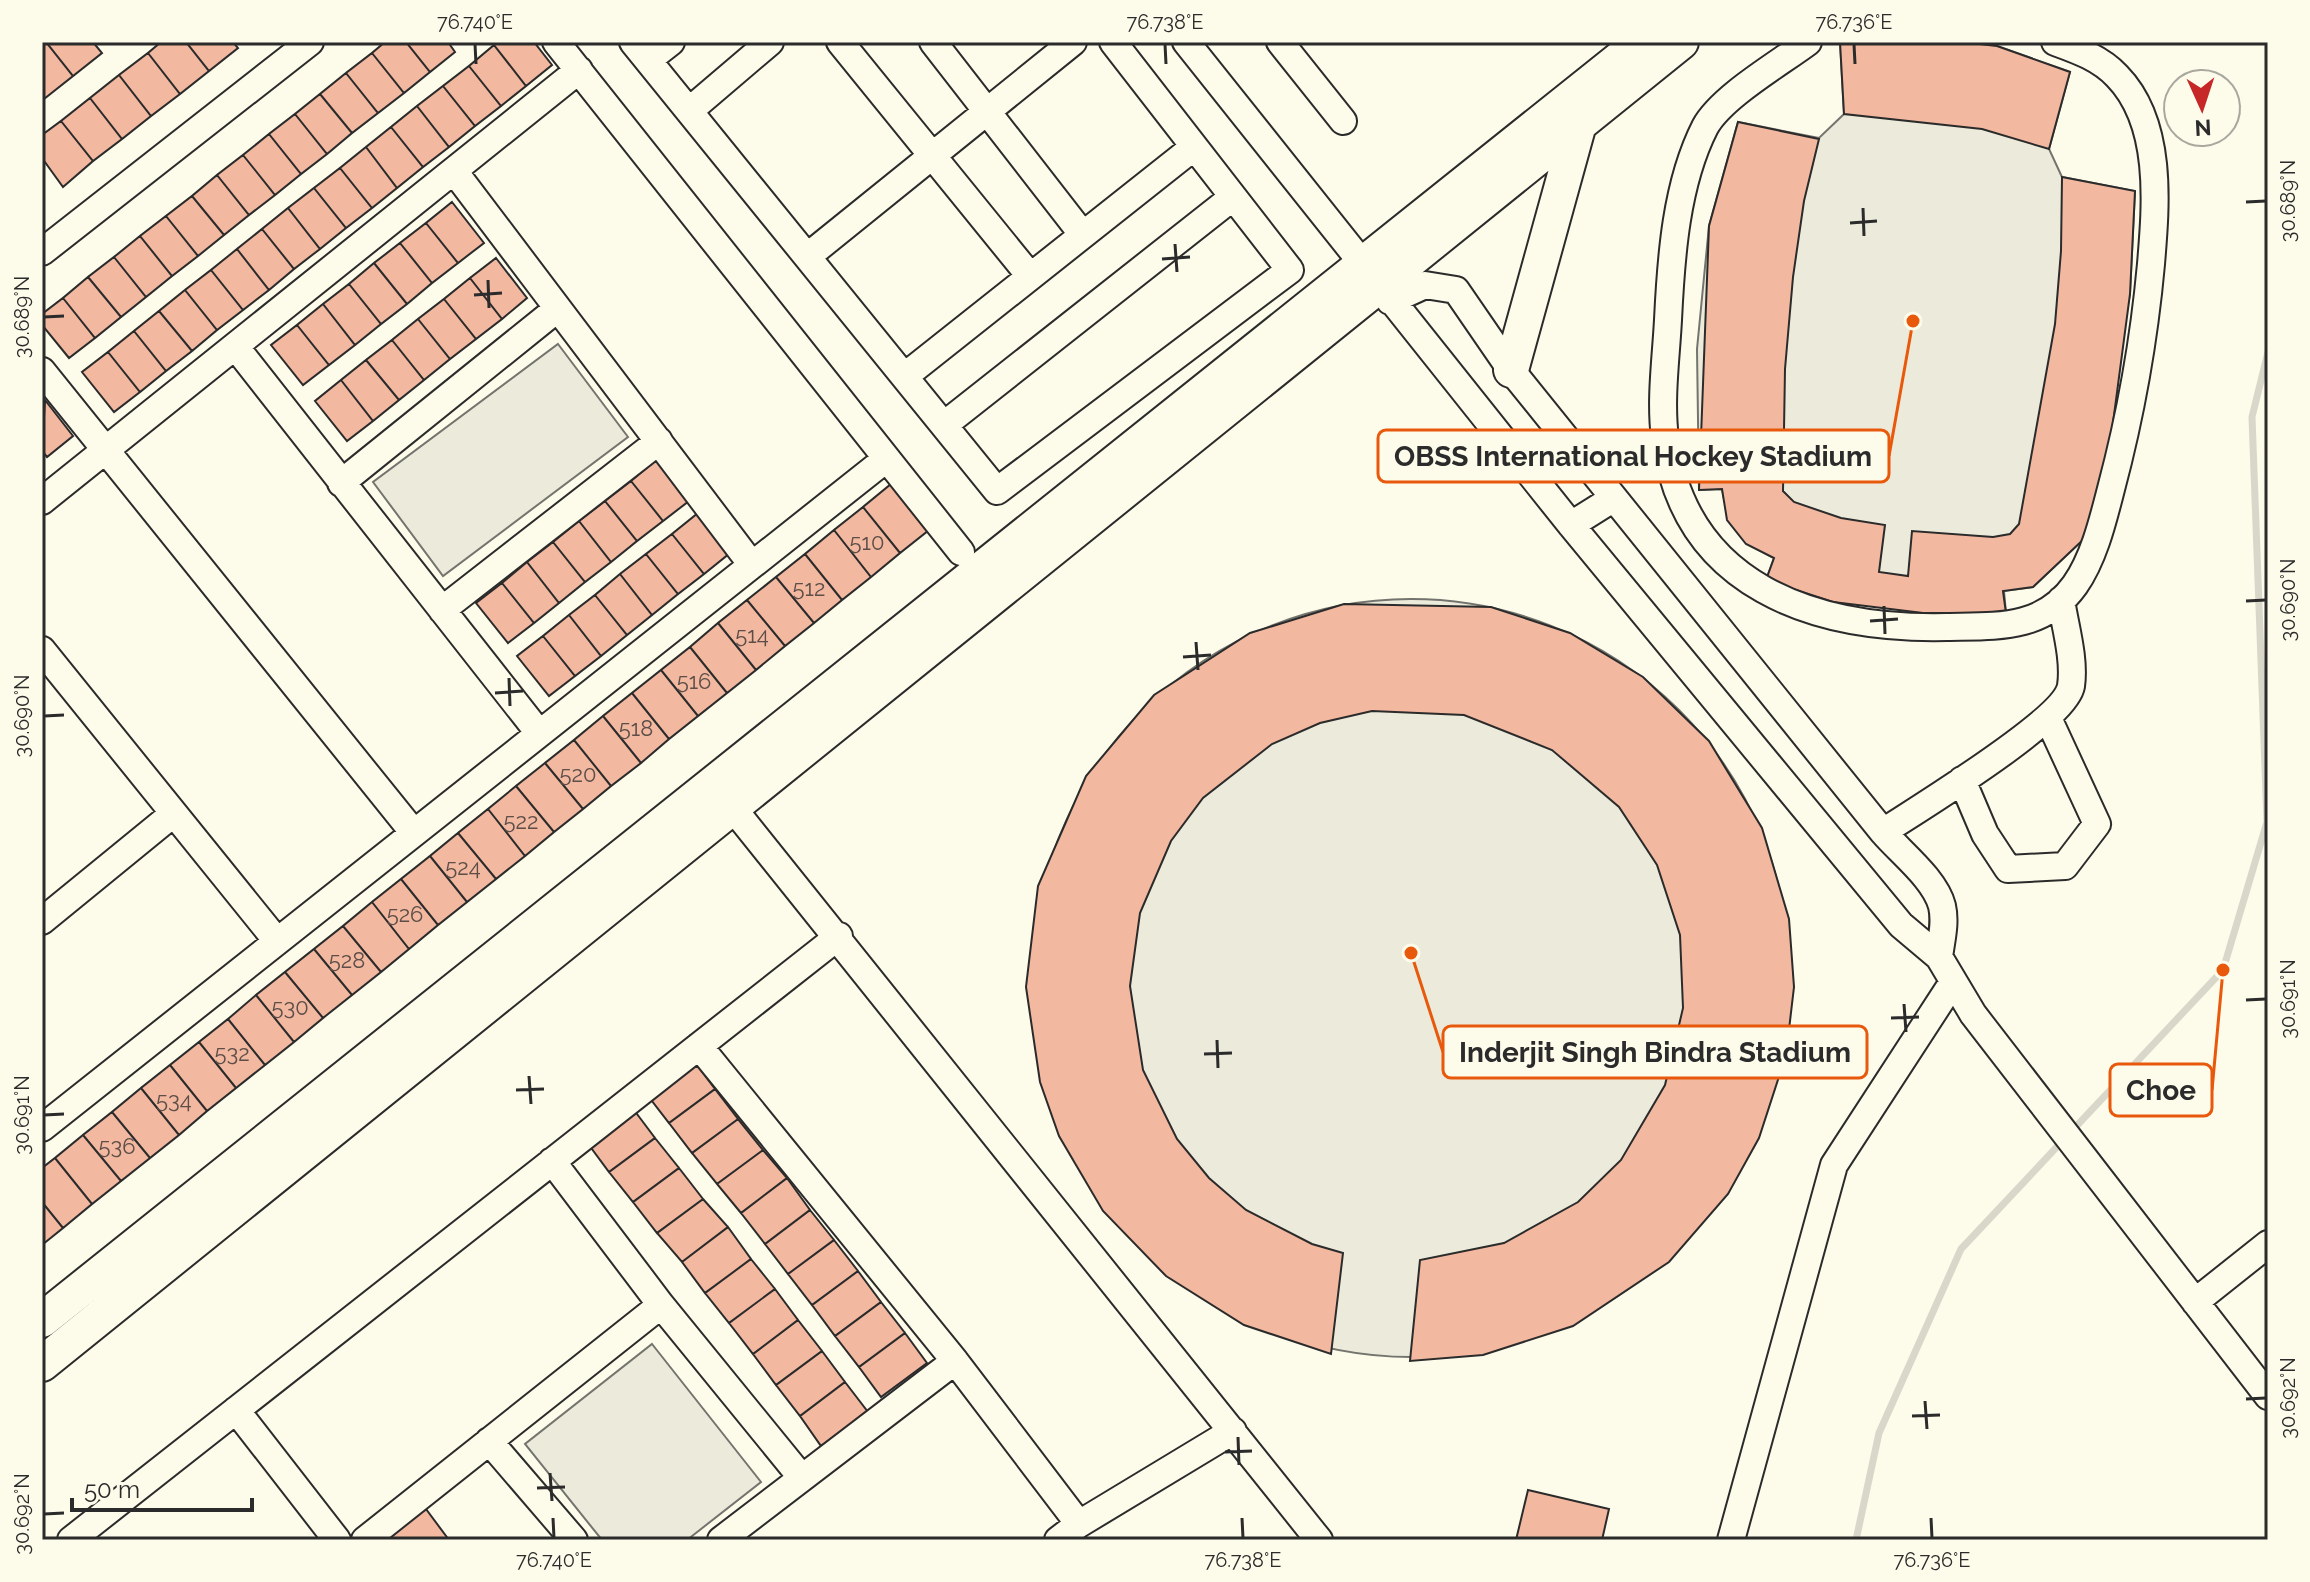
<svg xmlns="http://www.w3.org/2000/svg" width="2310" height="1582" font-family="Raleway,sans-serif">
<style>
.park{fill:#ecebdb;stroke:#74746e;stroke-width:2}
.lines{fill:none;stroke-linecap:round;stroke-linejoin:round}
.stream{stroke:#d8d7c9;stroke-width:7}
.building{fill:#f2b8a0;stroke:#2b2b2b;stroke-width:2}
.minor-casing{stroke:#2b2b2b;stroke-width:30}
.major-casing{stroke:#2b2b2b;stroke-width:38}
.minor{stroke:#fdfbea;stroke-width:26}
.major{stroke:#fdfbea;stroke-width:34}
.ticks{fill:none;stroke:#2b2b2b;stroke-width:3}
.labels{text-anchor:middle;stroke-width:6;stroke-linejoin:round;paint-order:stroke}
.number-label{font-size:22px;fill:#5d4e48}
.leader{fill:none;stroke:#e8590c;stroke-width:3}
.callout-dot{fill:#e8590c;stroke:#fdfbea;stroke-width:3}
.callout{fill:#fdfbea;stroke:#e8590c;stroke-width:3}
.callout-label{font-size:28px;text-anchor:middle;font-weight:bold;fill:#2b2b2b}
.neatline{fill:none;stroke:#2b2b2b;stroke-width:3}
.ticks-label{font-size:20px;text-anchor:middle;fill:#2b2b2b}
</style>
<rect width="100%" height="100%" fill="#fdfbea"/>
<!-- park -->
<path class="park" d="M1840 42H1962L1997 46 2070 72 2049 149 2062 177 2135 191 2130 294 2086 537 2033 587 2004 591 2006 613H1923L1766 580 1774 558C1738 540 1729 530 1722 489L1699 490 1697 349 1709 226 1738 122 1819 138 1844 114Z
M558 344 628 437 443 576 373 482Z
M1032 978a379 379 0 1 1 758 0a379 379 0 1 1-758 0Z
M652 1344 761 1482 687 1540H602L525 1444Z"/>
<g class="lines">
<!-- stream -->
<path class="stream" d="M1856 1540 1879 1433 1961 1249 2223 970 2267 822 2252 417 2268 352"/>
</g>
<!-- building -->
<path class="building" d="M42 42H46L73 76 44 99Z
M46 42H93L102 53 73 76Z
M161 42H186L209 71 180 94 148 53Z
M186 42H233L238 48 209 71Z
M385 42H406L430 72 404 93 372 53Z
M406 42H448L455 52 430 72Z
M499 42H534L552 65 526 86 494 45Z
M1840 42H1962L1997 46 2070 72 2049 149 1982 129 1844 114Z
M494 45 526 86 501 106 469 66Z
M148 53 180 94 151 116 119 75Z
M372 53 404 93 378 113 346 73Z
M469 66 501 106 475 126 443 86Z
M346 73 378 113 352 133 320 94Z
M119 75 151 116 122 139 90 98Z
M443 86 475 126 449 147 417 106Z
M320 94 352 133 327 154 295 114Z
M90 98 122 139 93 161 61 121Z
M417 106 449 147 423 167 391 127Z
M295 114 327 154 301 174 269 134Z
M61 121 93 161 63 187 42 158V135Z
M1738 122 1819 139 1804 201 1793 277 1785 369 1783 491 1794 502 1841 518 1885 525 1879 572 1908 576 1912 531 1993 537 2010 534 2019 524 2055 324 2061 251 2062 177 2135 191 2130 294 2111 438 2086 537 2033 587 2003 591 2006 613H1923L1833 602 1766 580 1774 558 1746 544 1727 520 1722 489 1699 490 1709 226Z
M391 127 423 167 397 188 366 147Z
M269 134 301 174 275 195 243 155Z
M366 147 397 188 372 208 340 168Z
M243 155 275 195 249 215 217 175Z
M340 168 372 208 346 228 314 188Z
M217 175 249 215 224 235 192 196Z
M314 188 346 228 320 249 288 208Z
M192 196 224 235 198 256 166 216Z
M452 202 484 243 458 263 426 223Z
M288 208 320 249 294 269 262 229Z
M166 216 198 256 172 276 140 236Z
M426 223 458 263 432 283 400 243Z
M262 229 294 269 269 290 237 249Z
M140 236 172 276 146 297 114 257Z
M400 243 432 283 407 304 374 263Z
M237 249 269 290 243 310 211 270Z
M114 257 146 297 121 317 88 277Z
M496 258 527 298 502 319 470 278Z
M374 263 407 304 381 324 349 284Z
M211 270 243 310 217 330 185 290Z
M88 277 121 317 95 338 63 298Z
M470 278 502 319 476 339 444 299Z
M349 284 381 324 355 345 323 304Z
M185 290 217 330 192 351 159 311Z
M63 298 95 338 69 358 42 325V314Z
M444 299 476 339 450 359 418 319Z
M323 304 355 345 329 365 297 325Z
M159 311 192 351 166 371 134 331Z
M418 319 450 359 424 380 392 340Z
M297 325 329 365 303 385 271 345Z
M134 331 166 371 140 392 108 352Z
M392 340 424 380 399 400 366 360Z
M108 352 140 392 114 412 82 372Z
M366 360 399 400 373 421 341 380Z
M341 380 373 421 347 441 315 401Z
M45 400 73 436 47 457 42 451Z
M656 460 689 501 663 521 631 481Z
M631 481 663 521 637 541 605 501Z
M891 484 929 530 900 553 863 507Z
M605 501 637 541 611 562 579 521Z
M863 507 900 553 871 577 834 530Z
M698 513 730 553 704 574 672 534Z
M579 521 611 562 585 582 553 542Z
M834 530 871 577 842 600 805 554Z
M672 534 704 574 678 594 646 554Z
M553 542 585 582 559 603 527 562Z
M646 554 678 594 652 615 620 574Z
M805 554 842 600 814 623 776 577Z
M527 562 559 603 534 623 502 583Z
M620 574 652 615 627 635 595 595Z
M776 577 814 623 785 646 747 600Z
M502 583 534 623 508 643 476 603Z
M595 595 627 635 601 656 569 615Z
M747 600 785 646 756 670 718 623Z
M1344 604 1491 607 1570 633 1643 677 1709 741 1762 828 1789 919 1794 987 1786 1055 1759 1138 1728 1194 1669 1262 1573 1326 1483 1355 1410 1361 1420 1260 1504 1243 1578 1202 1621 1160 1665 1085 1683 1008 1680 935 1657 865 1619 807 1552 750 1464 715 1372 711 1320 723 1272 744 1203 798 1171 841 1140 913 1130 986 1143 1070 1177 1139 1209 1178 1246 1210 1312 1244 1343 1253 1331 1354 1244 1325 1166 1276 1103 1211 1059 1136 1040 1082 1026 987 1038 886 1086 776 1154 695 1250 633Z
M569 615 601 656 575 676 543 636Z
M718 623 756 670 727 693 690 647Z
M543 636 575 676 549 696 517 656Z
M690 647 727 693 698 716 661 670Z
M661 670 698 716 669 739 632 693Z
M632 693 669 739 641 763 603 716Z
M603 716 641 763 611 786 574 740Z
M574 740 611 786 583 809 545 763Z
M545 763 583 809 554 832 516 786Z
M516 786 554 832 525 856 488 809Z
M488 809 525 856 496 879 458 833Z
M458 833 496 879 467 902 430 856Z
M430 856 467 902 438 925 401 879Z
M401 879 438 925 409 949 372 902Z
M372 902 409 949 381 972 343 926Z
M343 926 381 972 352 995 314 949Z
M314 949 352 995 323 1018 285 972Z
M285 972 323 1018 294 1042 256 995Z
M256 995 294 1042 265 1065 228 1019Z
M228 1019 265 1065 236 1088 199 1042Z
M199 1042 236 1088 207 1111 170 1065Z
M691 1057 715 1089 669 1123 645 1092Z
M170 1065 207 1111 179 1135 141 1088Z
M141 1088 179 1135 150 1158 112 1112Z
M715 1089 738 1119 692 1153 669 1123Z
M631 1106 655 1138 609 1172 586 1141Z
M112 1112 150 1158 121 1181 83 1135Z
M738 1119 763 1150 717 1184 692 1153Z
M83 1135 121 1181 92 1204 55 1158Z
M655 1138 679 1168 633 1202 609 1172Z
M763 1150 787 1178 741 1213 717 1184Z
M55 1158 92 1204 63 1228 42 1202V1168Z
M679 1168 703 1199 657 1233 633 1202Z
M787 1178 810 1210 765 1244 741 1213Z
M703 1199 728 1227 682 1262 657 1233Z
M42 1202 63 1228 42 1245Z
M810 1210 834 1240 788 1274 765 1244Z
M728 1227 751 1259 705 1293 682 1262Z
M834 1240 858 1271 812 1305 788 1274Z
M751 1259 775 1289 729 1323 705 1293Z
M858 1271 881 1302 835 1336 812 1305Z
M775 1289 798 1320 753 1354 729 1323Z
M881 1302 905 1333 859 1367 835 1336Z
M798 1320 822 1351 776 1385 753 1354Z
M905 1333 927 1363 881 1397 859 1367Z
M822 1351 845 1382 800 1416 776 1385Z
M845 1382 868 1412 821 1446 800 1416Z
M1528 1490 1609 1509 1602 1540H1516Z
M426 1509 449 1540H384Z"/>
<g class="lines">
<defs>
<path id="minor" d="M556 42 961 552
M633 42 997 491 1290 270 1113 42
M840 42 1030 276
M933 42 1083 235
M1186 42 1571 525 1901 925 1939 957 1973 1014 2268 1396
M1280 42 1343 121
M1808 42C1780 63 1721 97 1705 127 1676 184 1671 257 1668 320 1666 358 1660 400 1665 438 1684 587 1815 630 1947 627 1997 626 2043 630 2075 585 2094 558 2103 520 2111 489 2131 414 2144 341 2151 264 2156 204 2163 123 2117 76 2100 58 2077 50 2055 42
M648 60 671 42
M689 111 770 42
M454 171 752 565
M42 252 310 42
M808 256 1073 42
M1390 301 1425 285 1456 290 1511 370 1883 832C1901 853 1935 879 1942 906 1946 923 1941 941 1939 957
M235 346 539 733
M42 371 414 833
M905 376 1194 147
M944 425 1233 197
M341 483 557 309
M42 501 579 70
M1571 525 1614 498
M442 610 659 441
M42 650 277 941
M1962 780 1985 834 2008 869 2065 866 2097 824 2048 718
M732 807 1319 1540
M1883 832C1918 809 2065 720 2071 686 2075 659 2065 626 2061 600
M42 921 173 814
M699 1046 955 1361 1079 1524
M42 1128 886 459
M552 1161 661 1305 802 1478
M2195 1302 2268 1244
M236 1410 337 1540
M489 1441 574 1540
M71 1540 839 936
M365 1540 661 1305
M721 1540 955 1361
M1058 1540 1079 1524 1233 1431
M1731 1540 1834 1165 1953 982"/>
<path id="major" d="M1511 370 1579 124
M42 1320 1641 42
M42 1364 1681 42"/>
</defs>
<!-- minor casing -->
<use href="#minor" class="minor-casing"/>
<!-- major casing -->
<use href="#major" class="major-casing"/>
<!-- minor -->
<use href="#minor" class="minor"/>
<!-- major -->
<use href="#major" class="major"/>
</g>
<!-- ticks -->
<path class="ticks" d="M475 44 476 64M1165 44 1166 64M1854 44 1855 64M2246 202 2266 201M1863 208 1864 236M1850 223 1877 221M1175 244 1177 272M1162 259 1190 257M488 280 489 308M474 295 502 293M44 317 64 316M2246 601 2266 600M1884 606 1885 634M1870 621 1898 619M1196 642 1198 670M1183 657 1211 655M509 678 510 706M495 693 523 691M44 716 64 715M2246 1000 2266 999M1904 1004 1906 1032M1891 1018 1919 1017M1217 1040 1218 1068M1204 1054 1232 1053M529 1076 531 1104M516 1090 544 1089M44 1115 64 1114M2246 1399 2266 1398M1925 1401 1927 1429M1912 1416 1940 1415M1238 1437 1239 1465M1225 1452 1252 1451M550 1473 552 1501M537 1488 565 1487M44 1514 64 1513M553 1518 554 1538M1242 1518 1243 1538M1931 1518 1932 1538"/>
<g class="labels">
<!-- number labels -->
<g class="number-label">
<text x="867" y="550">510</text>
<text x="809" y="596">512</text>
<text x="752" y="643">514</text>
<text x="694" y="689">516</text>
<text x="636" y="736">518</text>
<text x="578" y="782">520</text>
<text x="521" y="829">522</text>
<text x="463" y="875">524</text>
<text x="405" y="922">526</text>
<text x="347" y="968">528</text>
<text x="290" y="1015">530</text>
<text x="232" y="1061">532</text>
<text x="174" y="1108">534</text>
<text x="117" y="1154">536</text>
</g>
</g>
<!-- callouts -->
<path class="leader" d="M1913 321L1889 456M1411 953L1443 1052M2223 970L2212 1090"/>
<g class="callout-dot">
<circle cx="1913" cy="321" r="8"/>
<circle cx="1411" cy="953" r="8"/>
<circle cx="2223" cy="970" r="8"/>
</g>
<g class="callout">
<rect x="1378" y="430" width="511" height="52" rx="8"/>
<rect x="1443" y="1026" width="424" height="52" rx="8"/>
<rect x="2110" y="1064" width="102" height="52" rx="8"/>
</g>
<g class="callout-label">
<text x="1633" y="466">OBSS International Hockey Stadium</text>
<text x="1655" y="1062">Inderjit Singh Bindra Stadium</text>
<text x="2161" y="1100">Choe</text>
</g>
<!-- border -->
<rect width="2310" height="1582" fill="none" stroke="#fdfbea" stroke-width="88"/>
<!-- north arrow -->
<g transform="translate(2202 108) rotate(177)"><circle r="38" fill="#fdfbea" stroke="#a9a89e" stroke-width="2"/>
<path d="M0-6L14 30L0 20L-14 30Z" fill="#c62828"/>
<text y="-12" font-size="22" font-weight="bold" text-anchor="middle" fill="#2b2b2b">N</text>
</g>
<!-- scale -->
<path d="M72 1498v12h180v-12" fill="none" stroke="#2b2b2b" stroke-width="4"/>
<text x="84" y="1498" font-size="24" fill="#2b2b2b" stroke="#fdfbea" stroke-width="6" paint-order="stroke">50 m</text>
<rect x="44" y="44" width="2222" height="1494" class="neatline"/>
<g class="ticks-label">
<text x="475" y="29">76.740°E</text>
<text x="1165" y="29">76.738°E</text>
<text x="1854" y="29">76.736°E</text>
<text transform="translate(2288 201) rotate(-90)" y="7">30.689°N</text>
<text transform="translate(22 317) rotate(-90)" y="7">30.689°N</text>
<text transform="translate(2288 600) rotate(-90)" y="7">30.690°N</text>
<text transform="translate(22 716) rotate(-90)" y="7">30.690°N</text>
<text transform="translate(2288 999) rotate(-90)" y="7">30.691°N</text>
<text transform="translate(22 1115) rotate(-90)" y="7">30.691°N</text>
<text transform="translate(2288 1398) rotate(-90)" y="7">30.692°N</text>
<text transform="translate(22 1514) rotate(-90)" y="7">30.692°N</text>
<text x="554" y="1567">76.740°E</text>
<text x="1243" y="1567">76.738°E</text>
<text x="1932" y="1567">76.736°E</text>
</g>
</svg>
